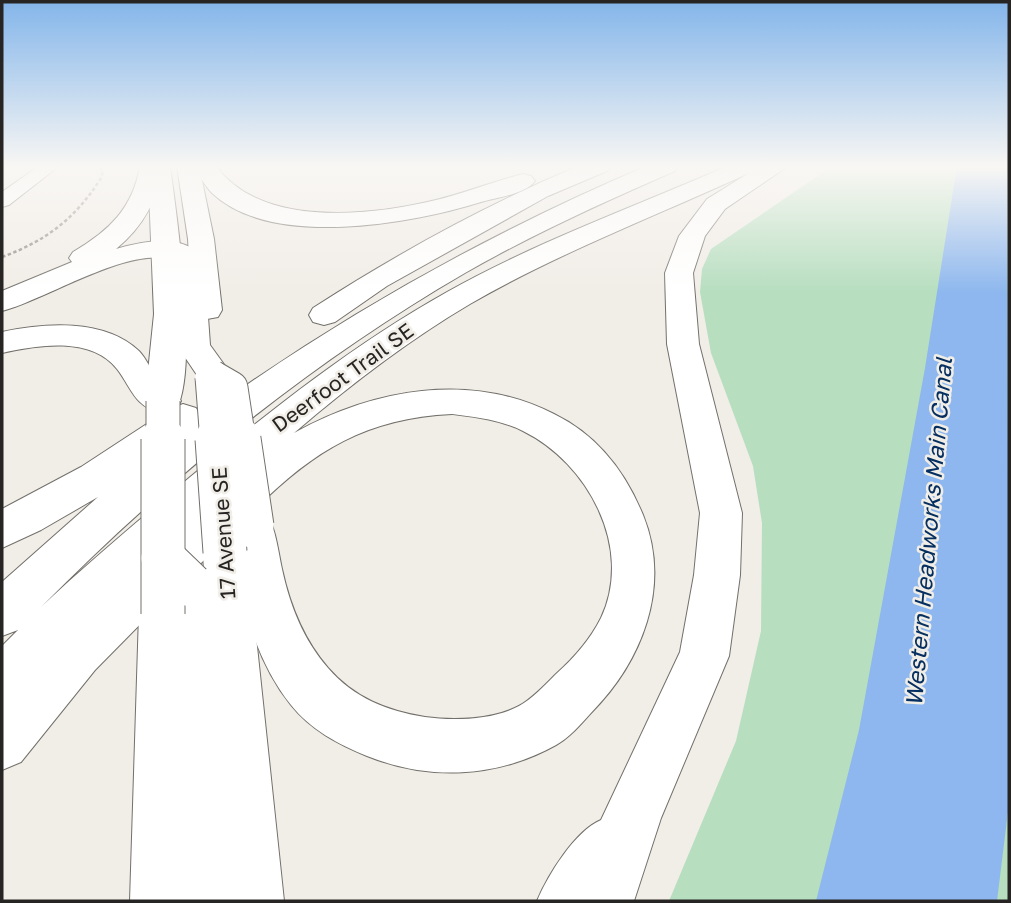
<svg xmlns="http://www.w3.org/2000/svg" width="1011" height="903" font-family="'Golos Text',sans-serif">
<style>
.green{fill:#b6debf}
.water{fill:#8db7ee}
.lines{fill:none;stroke-linecap:round;stroke-linejoin:round}
.minor-casing{stroke:#73706b;stroke-width:2}
.major-casing{stroke:#73706b;stroke-width:2}
.highway-casing{stroke:#73706b;stroke-width:2}
.path{stroke:#928f8b;stroke-width:2.5;stroke-dasharray:3.5 2.5;stroke-linecap:butt}
.minor{fill:#fff;fill-rule:evenodd}
.major{fill:#fff;fill-rule:evenodd}
.highway{fill:#fff;fill-rule:evenodd}
.major-bridge-far1-casing{stroke:#73706b;stroke-width:35;stroke-linecap:butt}
.major-bridge-casing{stroke:#73706b;stroke-width:45;stroke-linecap:butt}
.highway-bridge-far1-casing{stroke:#73706b;stroke-width:35;stroke-linecap:butt}
.highway-bridge-casing{stroke:#73706b;stroke-width:45;stroke-linecap:butt}
.major-bridge-far1{stroke:#fff;stroke-width:33}
.major-bridge{stroke:#fff;stroke-width:43}
.highway-bridge-far1{stroke:#fff;stroke-width:33}
.highway-bridge{stroke:#fff;stroke-width:43}
.labels{text-anchor:middle;stroke-width:5;stroke-linejoin:round;paint-order:stroke}
.street-label{font-size:21px;fill:#262523;stroke:#f1ede7}
.water-label{font-size:23px;font-style:italic;fill:#052f60;stroke:#f1ede7}
</style>
<rect width="100%" height="100%" fill="#f1ede7"/>
<!-- green -->
<path class="green" d="M832 166H1009V901H669L736 741 761 631 762 523 753 466 711 353 700 292 702 269 711 249Z"/>
<!-- water -->
<path class="water" d="M957 166H1007L1009 803 997 901H816L859 730 925 368Z"/>
<g class="lines">
<defs>
<path id="minor" d="M39 166H59L9 205 2 207V192Z"/>
<path id="major" d="M148 166H170C177 217 199 369 176 410L163 414 150 410 145 401 154 314Z
M177 166H199L214 239 222 310 218 317 207 319 196 317 192 310 188 239Z
M225 532 241 538 247 552 284 901H220L203 552 209 538Z
M163 591 180 598 187 614 194 901H130L139 614 146 598Z"/>
<path id="highway" d="M140 166H162C158 200 143 227 116 249 144 241 185 232 204 260L210 345 228 370 223 378 211 382 199 378 178 347 176 263C140 239 42 302 2 311V291L72 262 69 258 73 252C109 231 133 208 140 166Z
M194 166H216C261 228 370 216 436 200 465 193 494 181 523 174L531 176 535 181C526 194 495 198 481 202 411 224 271 249 212 193 205 186 199 175 194 166Z
M579 166H610L607 171 548 196 387 286 335 322 324 325 313 322 309 315 313 308C397 254 487 204 579 166Z
M647 166H678L675 171C604 202 533 234 465 273 308 364 169 478 41 607 89 562 139 520 189 478 271 410 354 344 447 292 536 242 634 207 728 166H758L756 169 761 166H788L725 209 705 236 693 273 699 344 742 513 740 575 729 656 661 818 634 901H537C548 875 575 831 601 820L680 652 694 575 700 513 667 344 665 273 679 236 707 199 749 173C658 215 556 254 470 304 407 341 349 386 294 433 373 389 470 371 554 414 597 435 625 471 643 515 672 587 642 662 590 714 580 725 569 738 556 745 497 778 429 781 367 756 338 744 311 730 291 705 252 656 239 593 232 533L198 566 207 570 214 585 233 901H169L168 596 95 670 21 762 2 770V646L18 630 2 636V582L98 497 41 530 2 548V509L81 467 162 414C133 405 133 390 117 369 91 336 38 345 2 353V332C44 323 104 318 139 351 147 359 150 370 158 378 166 387 175 390 181 401L178 406 183 404 196 408 201 417C341 316 489 233 647 166ZM452 414C476 417 501 420 523 431 588 463 634 548 601 618 590 640 573 659 555 675 544 686 532 699 519 706 493 720 453 721 425 717 387 711 354 698 328 668 303 639 290 606 282 569 278 550 276 531 267 513L255 509C314 450 367 418 452 414Z"/>
</defs>
<!-- minor casing -->
<use href="#minor" class="minor-casing"/>
<!-- major casing -->
<use href="#major" class="major-casing"/>
<!-- highway casing -->
<use href="#highway" class="highway-casing"/>
<!-- path -->
<path class="path" d="M2 257C46 241 76 218 101 178L103 171 99 166"/>
<!-- minor -->
<use href="#minor" class="minor"/>
<!-- major -->
<use href="#major" class="major"/>
<!-- highway -->
<use href="#highway" class="highway"/>
<defs>
<path id="major-bridge-far1" d="M212 377 217 441
M163 401V441"/>
<path id="major-bridge" d="M163 439V614
M217 439 225 552"/>
<path id="highway-bridge-far1" d="M212 377 231 388 239 441"/>
<path id="highway-bridge" d="M239 439 252 526
M163 558 191 585"/>
</defs>
<!-- major-bridge-far1 casing -->
<use href="#major-bridge-far1" class="major-bridge-far1-casing"/>
<!-- major-bridge casing -->
<use href="#major-bridge" class="major-bridge-casing"/>
<!-- highway-bridge-far1 casing -->
<use href="#highway-bridge-far1" class="highway-bridge-far1-casing"/>
<!-- highway-bridge casing -->
<use href="#highway-bridge" class="highway-bridge-casing"/>
<!-- major-bridge-far1 -->
<use href="#major-bridge-far1" class="major-bridge-far1"/>
<!-- major-bridge -->
<use href="#major-bridge" class="major-bridge"/>
<!-- highway-bridge-far1 -->
<use href="#highway-bridge-far1" class="highway-bridge-far1"/>
<!-- highway-bridge -->
<use href="#highway-bridge" class="highway-bridge"/>
</g>
<!-- sky -->
<linearGradient id="sky" x2="0" y2="1"><stop stop-color="#83b5ea"/><stop offset="0.57" stop-color="#f9f7f4"/><stop offset="1" stop-color="#f9f7f4" stop-opacity="0"/></linearGradient>
<rect width="1011" height="293" fill="url(#sky)"/>
<g class="labels">
<!-- street labels -->
<g class="street-label">
<text transform="translate(343 378) rotate(-36)" y="7">Deerfoot Trail SE</text>
<text transform="translate(224 533) rotate(-94)" y="7">17 Avenue SE</text>
</g>
<!-- water labels -->
<g class="water-label">
<text transform="translate(929 532) rotate(-85)" y="8">Western Headworks Main Canal</text>
</g>
</g>
<!-- border -->
<rect width="1011" height="903" fill="none" stroke="#262523" stroke-width="7"/>
</svg>
